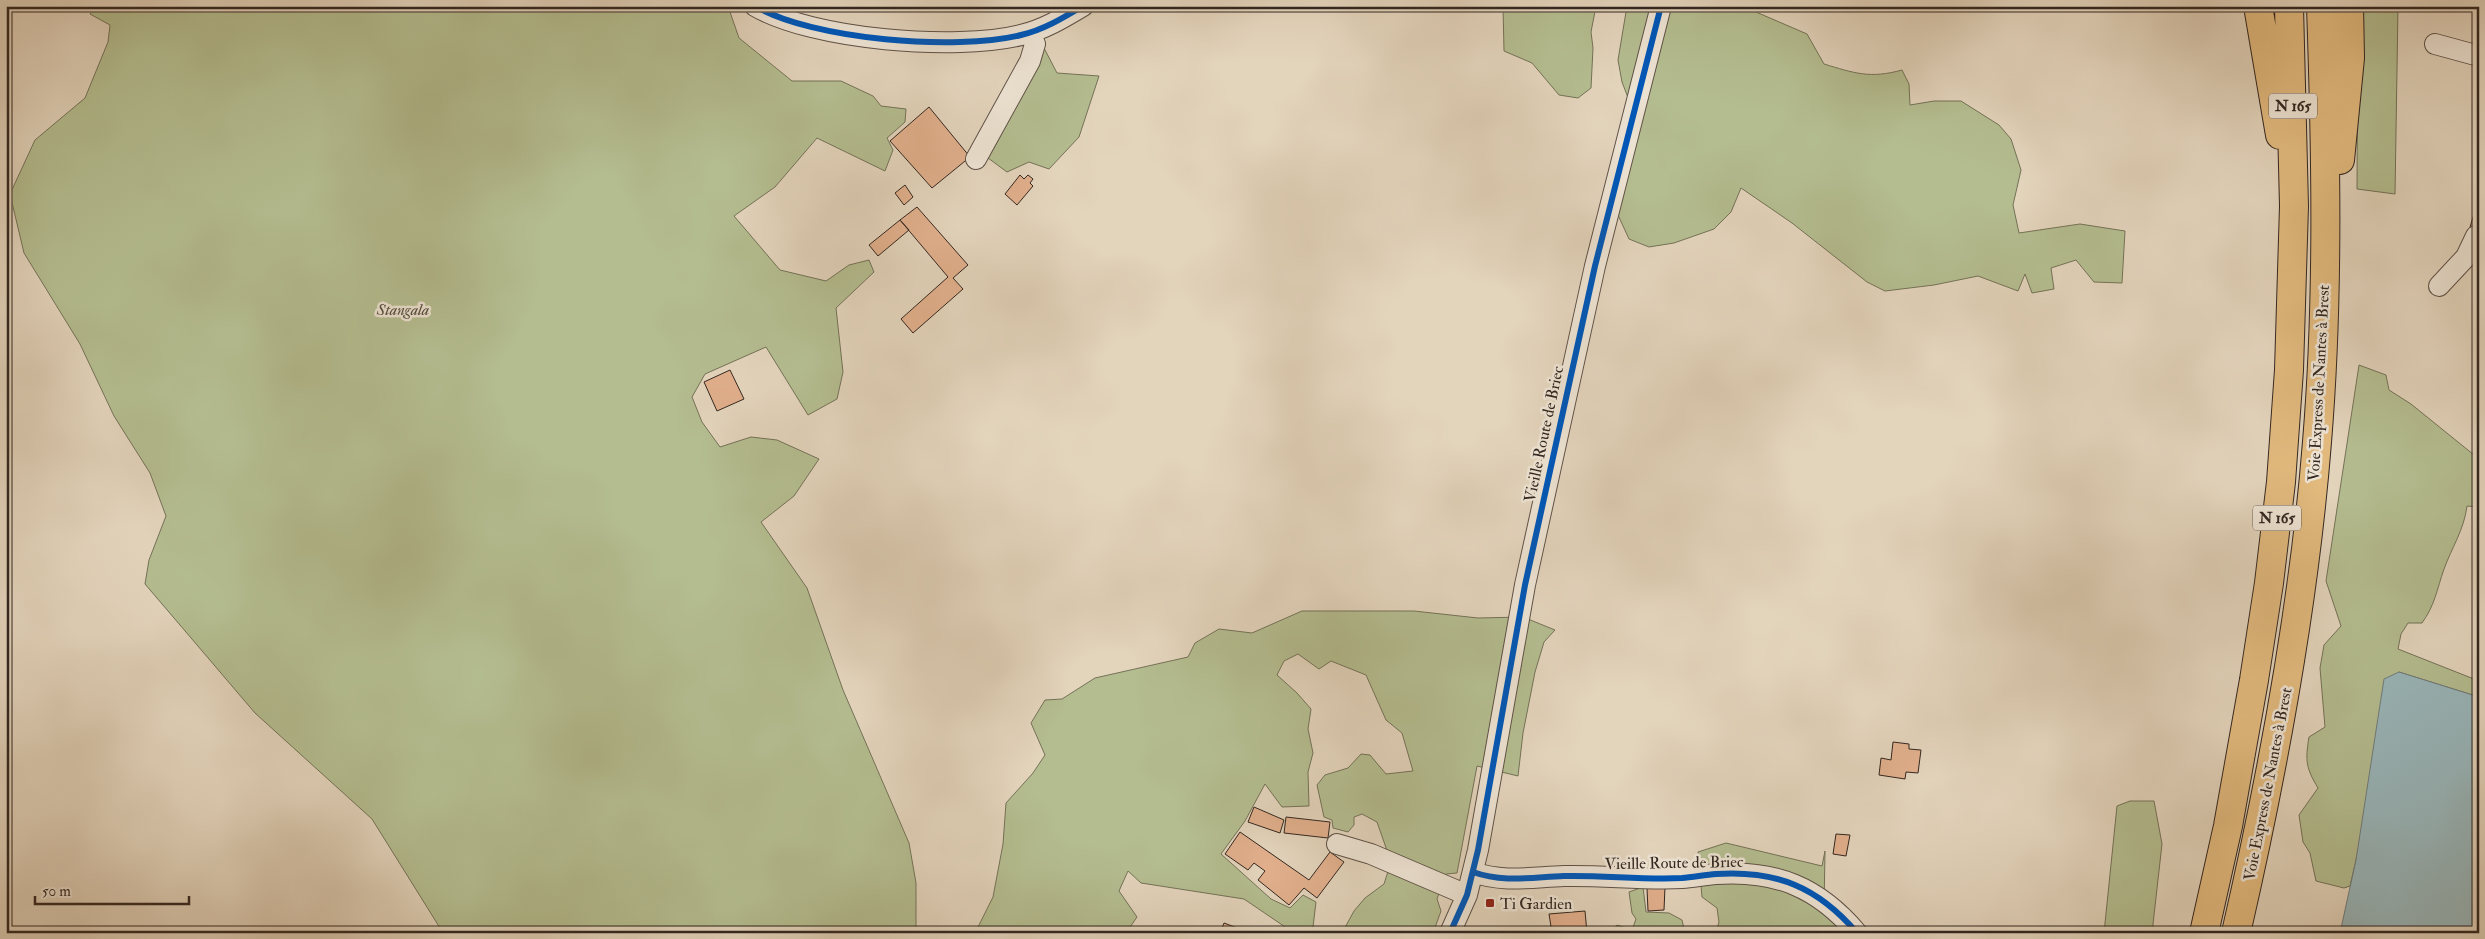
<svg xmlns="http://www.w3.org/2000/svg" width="2485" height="939" font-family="'IM FELL Double Pica',serif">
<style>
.green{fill:#b4bd90;stroke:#747258}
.water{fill:#99b6ba;stroke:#707d7d}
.building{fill:#e1af8c;stroke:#332721}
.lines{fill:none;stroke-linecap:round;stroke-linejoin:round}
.minor-casing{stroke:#5f5248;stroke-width:22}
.highway-casing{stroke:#332721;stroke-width:30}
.minor{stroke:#ede3d3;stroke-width:20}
.highway{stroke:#e2ba7e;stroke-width:28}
.cycleway-casing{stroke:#ede3d3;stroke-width:9}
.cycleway{stroke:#0057b8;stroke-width:6}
.poi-dot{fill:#8f2418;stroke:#ede3d3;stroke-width:2}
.labels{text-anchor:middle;stroke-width:5;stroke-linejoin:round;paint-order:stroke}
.shield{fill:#ede3d3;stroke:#6b5f56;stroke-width:1}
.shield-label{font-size:15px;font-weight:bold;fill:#332721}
.park-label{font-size:16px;font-style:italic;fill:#534c3d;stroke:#ede3d3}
.street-label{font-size:16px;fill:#332721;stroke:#ede3d3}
.poi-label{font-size:16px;fill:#332721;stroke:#ede3d3;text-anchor:start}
</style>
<rect width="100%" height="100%" fill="#e3d4bc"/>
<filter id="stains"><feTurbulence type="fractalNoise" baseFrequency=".004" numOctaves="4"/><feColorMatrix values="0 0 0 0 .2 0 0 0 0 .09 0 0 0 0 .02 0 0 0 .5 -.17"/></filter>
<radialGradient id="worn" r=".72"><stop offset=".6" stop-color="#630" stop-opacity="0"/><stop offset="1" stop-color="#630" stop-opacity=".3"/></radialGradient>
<!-- green -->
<path class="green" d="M96 6H725L730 12 739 38 792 81H841L873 96 881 106 906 109 905 122 887 138 893 150 885 171 817 138 775 187 734 216 780 270 826 281 849 265 869 260 874 272 836 308 843 372 837 399 808 415 766 347 705 374 692 397 702 422 720 447 751 437 777 440 819 459 794 496 761 522 807 588 843 690 909 843 916 883V933H445L440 928 372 819 255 713 145 584 149 560 166 516 150 473 114 416 80 344 24 253 10 194 35 140 85 98 108 42 110 25 90 14Z
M1503 6H1596L1591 32 1593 48 1591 88 1578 98 1559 95 1532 63 1504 51Z
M1627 6H1755L1756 12 1807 34 1824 64C1854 73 1870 79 1902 70L1909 84 1910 105 1934 101H1961L1999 125 2011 139 2021 170 2013 205 2019 233 2080 224 2125 231 2122 283 2094 282 2076 260 2051 268 2054 289 2032 293 2025 274 2018 291 1978 276 1934 285 1885 291 1867 282 1792 223 1741 188 1731 212 1714 229 1674 243 1649 247 1629 239 1618 215 1637 121 1622 82 1618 60Z
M2358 6H2398L2395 194 2357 189Z
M1044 48 1057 73 1099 76 1079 137 1049 169 1029 162 1007 172 984 155Z
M2359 365 2386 375 2389 390 2411 404 2479 459V507L2467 506C2464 530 2452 547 2444 569 2437 589 2435 605 2422 623H2408L2401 634 2398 649 2479 681V697L2399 672 2350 886 2344 888 2316 881 2310 853 2303 842 2299 815 2318 788C2306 768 2305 761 2309 737L2325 727 2320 668 2324 645 2341 626 2326 581Z
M1302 611H1414L1478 618 1523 617 1555 630 1544 642 1535 672 1523 733 1518 776 1477 766 1457 873 1446 874 1437 899 1441 911 1433 933H1342L1354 911 1365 898 1384 884 1391 862 1377 822 1362 814 1354 817V825L1348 832 1333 828 1332 820 1324 817 1317 785 1325 775 1348 768 1361 754 1370 755 1386 774 1413 771 1402 733 1386 720 1366 675 1331 661 1319 669 1298 654 1284 661 1277 675 1297 693 1311 709 1308 729 1313 753 1308 772 1309 806 1282 807 1265 784 1245 821 1221 854 1271 899 1290 908 1303 895 1316 902 1313 927 1302 933H1294L1244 899 1141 883 1128 871 1119 891 1137 917 1126 933H975L993 897 1003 844 1006 803 1033 773 1045 755 1031 723 1045 700 1062 699 1095 678 1188 657 1195 643 1219 629 1252 633Z
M2130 801H2154L2162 844 2152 933H2104L2117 806Z
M1726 843 1822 866 1825 851 1824 909 1848 933H1716L1719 922 1717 908 1702 897 1698 852Z
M1643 887 1646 912 1669 913 1682 920 1685 933H1611L1617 925 1632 930 1636 919 1632 913 1629 892Z"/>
<!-- water -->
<path class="water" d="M2399 672 2479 697V933H2340L2356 860 2384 679Z"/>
<!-- building -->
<path class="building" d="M929 107 970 157 932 188 890 141Z
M1020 175 1024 179 1028 175 1033 179 1030 183 1033 186 1017 205 1005 194Z
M905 185 913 197 904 205 895 193Z
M2479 197V237L2468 234Z
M917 207 968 265 953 278 963 289 913 333 901 319 948 277 900 220Z
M900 220 909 230 878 256 869 245Z
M730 370 744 399 717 411 704 382Z
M1893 742 1909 744V749L1921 750 1918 773 1906 772 1905 779 1879 775 1881 758 1891 760Z
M1254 807 1284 820 1280 833 1248 822Z
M1286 817 1330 822 1328 838 1284 833Z
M1240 832 1309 880 1330 852 1344 862 1317 898 1304 888 1289 905 1258 880 1265 871 1254 863 1248 870 1225 854Z
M1836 834 1850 835 1846 856 1833 854Z
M1665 887 1664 910 1648 911 1647 888Z
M1585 911 1587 933H1552L1549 914Z
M1224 923 1251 933H1220Z"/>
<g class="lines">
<defs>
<path id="minor" d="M755 6C813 40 956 51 1021 35 1043 30 1063 18 1083 6
M2435 44 2479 56
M976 159 1030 61 1035 44 1030 33
M2439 286 2466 257 2476 236
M1337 844 1371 854 1467 895
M1473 872C1503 883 1533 877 1564 876 1603 875 1643 880 1682 878 1693 877 1705 875 1716 874 1776 870 1818 887 1857 933
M1450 933 1467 895 1478 850 1525 585 1595 266 1661 6"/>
<path id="highway" d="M2258 6 2280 135
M2340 160 2350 58 2349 6
M2204 933 2228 826 2254 680 2269 583 2281 482 2289 370 2294 206 2289 6
M2236 933C2273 772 2304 607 2317 442 2329 297 2326 151 2321 6"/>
</defs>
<!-- minor casing -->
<use href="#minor" class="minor-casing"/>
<!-- highway casing -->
<use href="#highway" class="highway-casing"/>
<!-- minor -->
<use href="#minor" class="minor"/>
<!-- highway -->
<use href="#highway" class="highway"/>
<defs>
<path id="cycleway" d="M755 6C813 40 956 51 1021 35 1043 30 1063 18 1083 6
M1473 872C1503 883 1533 877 1564 876 1603 875 1643 880 1682 878 1693 877 1705 875 1716 874 1776 870 1818 887 1857 933
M1450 933 1467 895 1478 850 1525 585 1595 266 1661 6"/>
</defs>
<!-- cycleway casing -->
<use href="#cycleway" class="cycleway-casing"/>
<!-- cycleway -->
<use href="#cycleway" class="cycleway"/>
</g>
<!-- markers -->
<rect class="poi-dot" x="1485" y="898" width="10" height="10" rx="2.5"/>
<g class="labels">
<!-- shield labels -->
<g class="shield">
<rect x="2269" y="93.5" width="48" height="25" rx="4"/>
<rect x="2253" y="505.5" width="48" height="25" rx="4"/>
</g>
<g class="shield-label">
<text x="2293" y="111">N 165</text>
<text x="2277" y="523">N 165</text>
</g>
<!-- park labels -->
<g class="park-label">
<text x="403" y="315">Stangala</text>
</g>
<!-- street labels -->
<g class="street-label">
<text transform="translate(2318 383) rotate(-87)" y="6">Voie Express de Nantes à Brest</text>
<text transform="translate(1543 434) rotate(-78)" y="6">Vieille Route de Briec</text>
<text transform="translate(2267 784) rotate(-79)" y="6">Voie Express de Nantes à Brest</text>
<text transform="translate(1674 862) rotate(-1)" y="6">Vieille Route de Briec</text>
</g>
<!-- poi labels -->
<g class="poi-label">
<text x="1500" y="909">Ti Gardien</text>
</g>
</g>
<!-- margin -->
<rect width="2485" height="939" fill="none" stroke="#e3d4bc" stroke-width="25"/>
<rect x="8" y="8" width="2470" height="924" fill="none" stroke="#332721" stroke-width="2.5"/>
<rect x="12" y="12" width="2460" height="914" fill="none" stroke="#332721"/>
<!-- scale -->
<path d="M35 896v8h154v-8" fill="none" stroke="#332721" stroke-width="2.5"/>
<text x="42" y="896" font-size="15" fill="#332721" stroke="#ede3d3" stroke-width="4" paint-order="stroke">50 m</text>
<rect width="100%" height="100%" filter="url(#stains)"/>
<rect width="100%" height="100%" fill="url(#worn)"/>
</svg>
